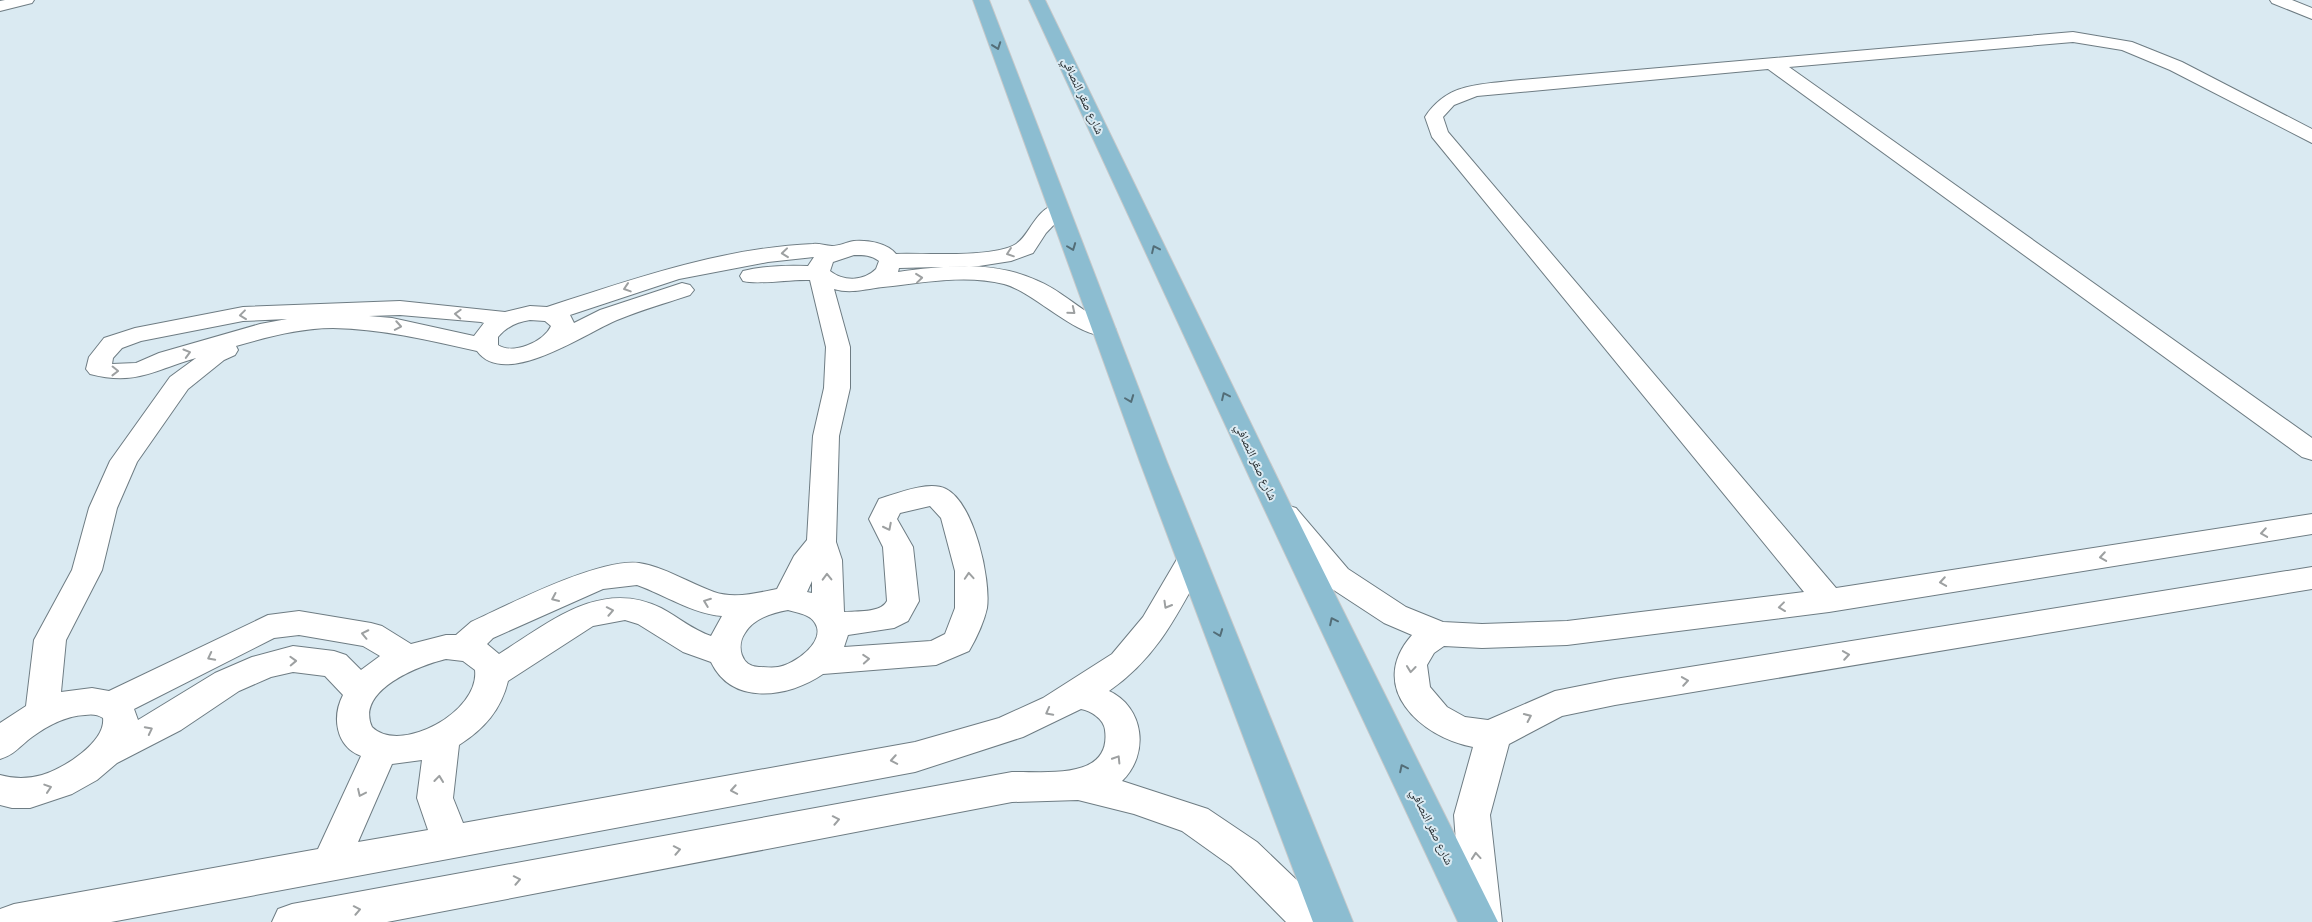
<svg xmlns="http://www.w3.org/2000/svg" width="2312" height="922" font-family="'DM Sans','Noto Naskh Arabic',sans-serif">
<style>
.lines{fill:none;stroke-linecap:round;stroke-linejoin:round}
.minor-casing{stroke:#6e7c83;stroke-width:2}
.major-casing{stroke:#c6c8c9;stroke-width:2}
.minor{fill:#fff;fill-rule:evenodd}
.major{fill:#8cbdd1;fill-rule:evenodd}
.oneway{stroke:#536d77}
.oneway2{stroke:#9da0a1}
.labels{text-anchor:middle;stroke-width:4;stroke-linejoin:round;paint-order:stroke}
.street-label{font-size:12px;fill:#252b2e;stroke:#daeaf2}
</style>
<rect width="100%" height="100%" fill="#daeaf2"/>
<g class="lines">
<defs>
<path id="minor" d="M5 0H34L32 3 0 11V1Z
M2270 0H2292L2312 8V19L2272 3Z
M2073 32 2132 42 2182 62 2312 129V143L2170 70 2122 50 2073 42 1789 67 2312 438V460L2302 457 1768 69 1477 96 1454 105 1443 117 1448 132 1836 588 2312 514V534L1829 612 1567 645 1482 648 1444 646 1434 653 1427 665 1430 687 1447 707 1465 717 1488 720 1555 691 1615 679 2312 567V589L1615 705 1562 716 1509 744 1490 815 1502 922H1462L1454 815 1473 747C1420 737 1366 687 1412 635L1384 623 1326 585 1276 522 1272 515 1276 508 1286 505 1296 508 1348 569 1406 607 1443 622 1482 624 1567 621 1804 592 1432 137 1425 117C1446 85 1474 85 1510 81Z
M1057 204 1065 205 1068 210 1046 233 1033 253 1011 261 979 266 899 268 898 272C944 266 994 260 1038 281 1055 288 1069 300 1084 310 1094 316 1110 320 1116 330L1113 335C1081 343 1037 293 1004 284 965 274 922 283 883 287 865 289 851 294 834 289L850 347V388L839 436 836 542 842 560 844 612C856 611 881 613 887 601L883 547 869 519 879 499C896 494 929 480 946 489 974 503 991 579 987 608 984 622 976 639 969 651L936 665 823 674C788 698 732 706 711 662L683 652 638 624 625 620 593 626 508 681C501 710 484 729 459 745L453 798 463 823 915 742 999 718 1043 698 1112 654 1143 617 1180 554 1191 551 1202 554 1206 562C1178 613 1158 657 1109 691 1144 707 1150 754 1122 781L1208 809 1257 842 1327 909 1333 922H1286L1231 866 1182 831 1134 814 1078 800 1012 802 387 922H272L278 909 292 904 1012 772C1044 771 1112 781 1105 730 1104 719 1091 711 1081 709L1023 737 915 772 111 922H0V909L14 904 318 849 361 756C335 746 332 716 343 695L325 676 293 672 271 677 239 691 181 730 117 763 97 780 72 794 30 808H12L0 805V775C14 779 28 779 42 775 63 769 106 742 103 718 97 714 91 714 85 715 65 716 47 726 32 737 20 746 14 755 0 759V723L26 706 34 640 72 570 89 508 110 461 170 377 196 358C154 370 136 386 90 374L86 369 89 357 104 338 135 328 243 307 400 301 505 312 530 306 547 307C633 279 721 248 813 244 819 243 825 246 832 246 839 246 847 242 854 241 868 240 887 243 896 254 924 253 994 258 1016 244 1030 235 1035 209 1057 204ZM854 255C864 255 871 255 879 261L876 269C864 281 844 282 830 271L833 262ZM814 257 808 266C786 265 764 266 743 271L740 276 743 281C759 285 790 279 810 280L826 347 824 388 813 436 807 540 794 556 777 589C757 593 734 599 714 592 689 583 665 567 639 563 599 558 510 604 471 622L456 635H446L411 644 382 626 371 623 299 611 268 615 109 691 92 688 61 692 66 640 102 570 117 508 137 462 188 389 224 360 235 355 238 350 236 346C267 337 301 328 333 328 382 329 429 340 477 351 505 390 587 332 617 320 641 310 666 303 690 295L694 290 690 285 682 283 600 310 574 323 570 315 679 279 768 262ZM400 315 481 322 484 323 474 336 392 318 369 316ZM287 319 260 324 159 353 136 363 112 364 113 358 122 348 141 341 243 321ZM530 320 545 321 551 326C544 342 513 355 498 345V337C506 327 517 322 530 320ZM930 506 941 518 955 571V608L945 634 931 641 844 647 848 635 894 628 908 621 919 601 913 547 897 519 900 513ZM812 581V593L807 592ZM637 585C665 595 693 614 722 616L711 636C693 630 678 617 661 608 600 578 549 623 499 654L487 644 493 638 603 589ZM788 610C797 613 810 614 815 623 827 642 793 665 778 667 772 668 765 667 759 667 741 667 736 646 745 633 754 618 772 613 788 610ZM299 635 363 646 380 656 361 670 346 655 334 651 293 646 252 657 215 673 138 720 134 709 274 638ZM446 659 463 661 475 670C480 712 400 755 372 727 355 690 420 665 446 659ZM422 760 417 798 428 830 358 842 392 764Z"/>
<path id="major" d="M973 0H989L1167 462 1353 922H1313L1140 462Z
M1029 0H1045L1289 502 1498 922H1458L1261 502Z"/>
</defs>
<!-- minor casing -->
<use href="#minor" class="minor-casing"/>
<!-- major casing -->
<use href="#major" class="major-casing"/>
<!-- minor -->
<use href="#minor" class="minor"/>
<!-- major -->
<use href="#major" class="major"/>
</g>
<!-- one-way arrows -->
<defs><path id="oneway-chevron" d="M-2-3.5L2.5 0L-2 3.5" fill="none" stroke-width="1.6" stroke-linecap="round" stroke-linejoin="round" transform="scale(1.25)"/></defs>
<g class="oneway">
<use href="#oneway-chevron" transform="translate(997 46) rotate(70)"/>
<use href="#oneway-chevron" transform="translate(1072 247) rotate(69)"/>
<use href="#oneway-chevron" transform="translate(1155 249) rotate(-115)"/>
<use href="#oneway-chevron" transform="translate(1225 396) rotate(-115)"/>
<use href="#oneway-chevron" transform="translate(1130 399) rotate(69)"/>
<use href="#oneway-chevron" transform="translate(1333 621) rotate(-116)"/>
<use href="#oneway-chevron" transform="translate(1219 633) rotate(69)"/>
<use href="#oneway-chevron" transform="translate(1403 768) rotate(-116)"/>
</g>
<g class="oneway2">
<use href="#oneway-chevron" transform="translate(785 253) rotate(174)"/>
<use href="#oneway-chevron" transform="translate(1010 253) rotate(161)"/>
<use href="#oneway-chevron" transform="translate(919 278) rotate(-6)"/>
<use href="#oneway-chevron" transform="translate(627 288) rotate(162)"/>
<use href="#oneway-chevron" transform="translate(1072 311) rotate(39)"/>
<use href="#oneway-chevron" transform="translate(458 314) rotate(-177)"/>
<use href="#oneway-chevron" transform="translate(243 315) rotate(173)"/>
<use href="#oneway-chevron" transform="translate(398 326) rotate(10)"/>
<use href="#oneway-chevron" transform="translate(187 353) rotate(-16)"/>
<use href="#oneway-chevron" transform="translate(115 371) rotate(1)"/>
<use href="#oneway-chevron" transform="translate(888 527) rotate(63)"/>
<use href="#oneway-chevron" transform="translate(2264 533) rotate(171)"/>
<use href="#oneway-chevron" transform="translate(2103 557) rotate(171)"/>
<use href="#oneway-chevron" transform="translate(969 576) rotate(-94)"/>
<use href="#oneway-chevron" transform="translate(827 577) rotate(-91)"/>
<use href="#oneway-chevron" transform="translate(1943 582) rotate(171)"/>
<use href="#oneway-chevron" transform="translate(555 598) rotate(156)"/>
<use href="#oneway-chevron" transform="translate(707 602) rotate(-159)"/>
<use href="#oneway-chevron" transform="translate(1167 605) rotate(120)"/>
<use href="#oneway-chevron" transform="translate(1782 607) rotate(173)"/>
<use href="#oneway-chevron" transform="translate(610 611) rotate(-11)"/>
<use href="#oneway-chevron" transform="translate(365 634) rotate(-168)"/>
<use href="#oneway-chevron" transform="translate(1846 655) rotate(-9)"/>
<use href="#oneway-chevron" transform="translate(211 657) rotate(153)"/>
<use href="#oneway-chevron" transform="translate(866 659) rotate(-4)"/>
<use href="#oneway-chevron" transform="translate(293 661) rotate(-2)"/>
<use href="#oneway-chevron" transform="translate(1411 669) rotate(96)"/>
<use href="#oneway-chevron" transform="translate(1685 681) rotate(-9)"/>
<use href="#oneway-chevron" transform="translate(1049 712) rotate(152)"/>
<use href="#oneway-chevron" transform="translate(1528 717) rotate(-25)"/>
<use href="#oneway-chevron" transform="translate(149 730) rotate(-27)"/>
<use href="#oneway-chevron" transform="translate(1117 759) rotate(-58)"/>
<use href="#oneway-chevron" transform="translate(894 760) rotate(170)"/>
<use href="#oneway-chevron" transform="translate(439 779) rotate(-84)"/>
<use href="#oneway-chevron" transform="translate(48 788) rotate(-18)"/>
<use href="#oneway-chevron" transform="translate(734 790) rotate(170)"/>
<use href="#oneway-chevron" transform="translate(361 793) rotate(115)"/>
<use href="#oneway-chevron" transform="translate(836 820) rotate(-11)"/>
<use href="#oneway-chevron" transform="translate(677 850) rotate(-11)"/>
<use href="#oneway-chevron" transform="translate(1476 856) rotate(-95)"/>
<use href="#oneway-chevron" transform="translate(517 880) rotate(-11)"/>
<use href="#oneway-chevron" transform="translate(357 910) rotate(-11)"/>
</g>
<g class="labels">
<!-- street labels -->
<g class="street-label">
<text transform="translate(1083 96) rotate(65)" y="4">شارع صقر النصافي</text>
<text transform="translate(1256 462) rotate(65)" y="4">شارع صقر النصافي</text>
<text transform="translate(1432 827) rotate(64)" y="4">شارع صقر النصافي</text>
</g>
</g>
</svg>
